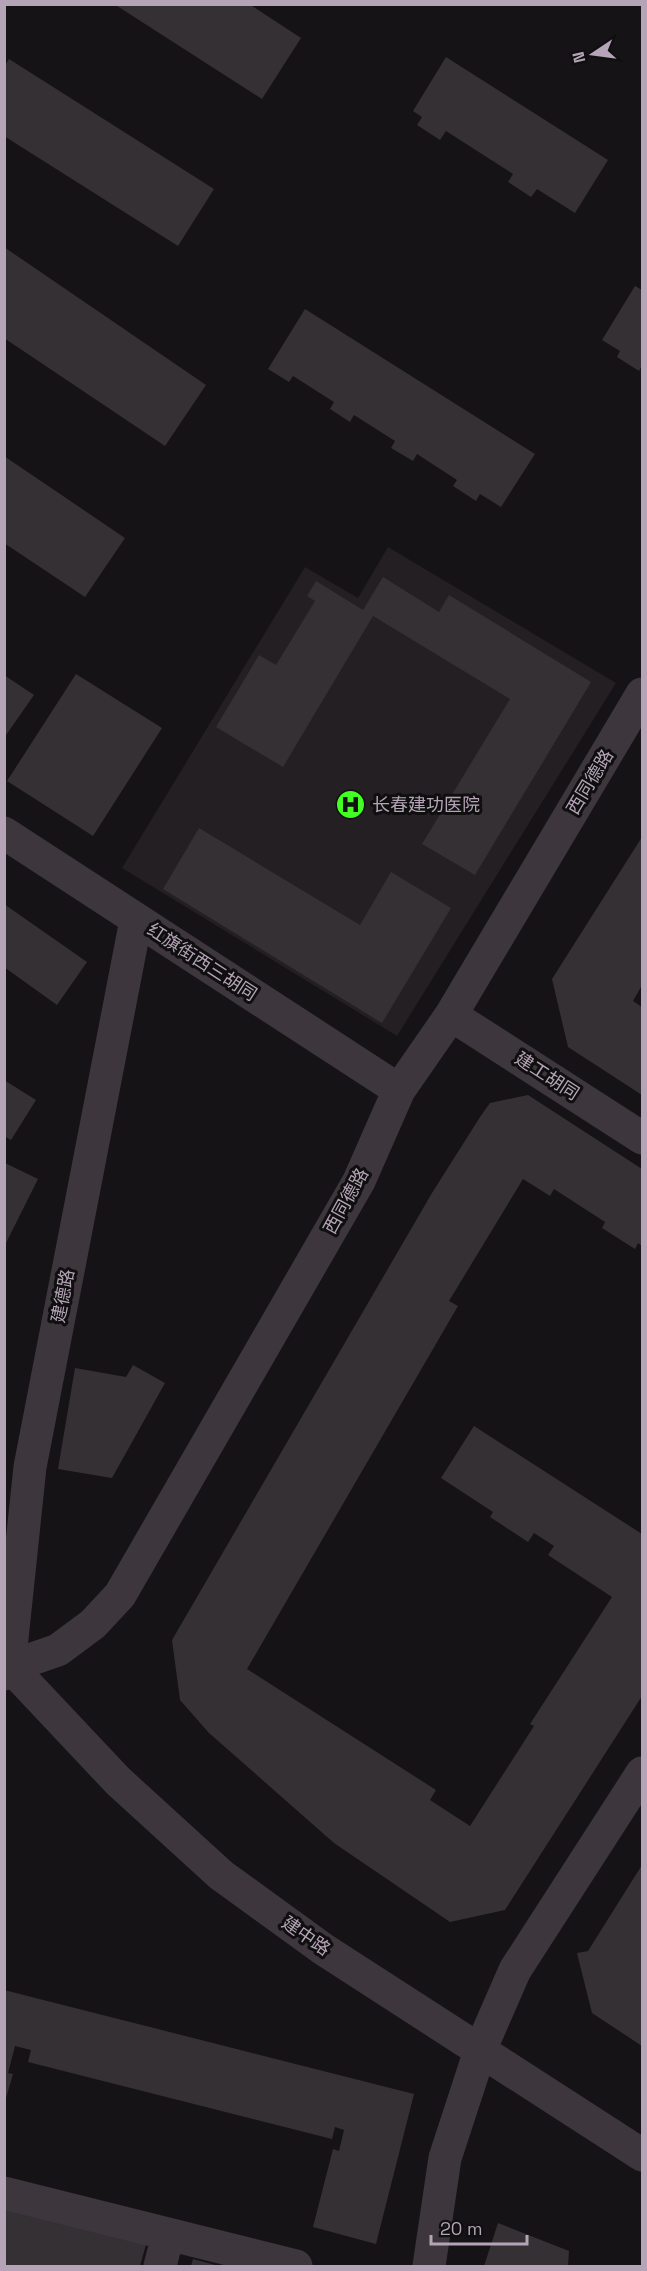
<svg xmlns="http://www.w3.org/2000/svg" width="647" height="2271" font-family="'Space Grotesk','Noto Sans SC',sans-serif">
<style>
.built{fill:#231f22}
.building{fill:#353034}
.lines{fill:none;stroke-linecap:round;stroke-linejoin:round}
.minor{stroke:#3d363d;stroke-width:33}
.labels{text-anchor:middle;stroke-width:6;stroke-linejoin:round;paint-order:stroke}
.street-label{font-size:18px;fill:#b5a4b7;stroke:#100f10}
.poi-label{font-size:18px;fill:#b5a4b7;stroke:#100f10;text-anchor:start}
</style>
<rect width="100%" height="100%" fill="#151315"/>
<!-- built -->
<path class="built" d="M388 547 616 683 397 1036 122 868 305 567 358 598Z"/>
<!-- building -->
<path class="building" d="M114 4H249L301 38 262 99Z
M446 57 608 160 575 213 537 189 531 197 508 182 513 174 446 131 440 140 417 125 422 117 413 111Z
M9 59 214 189 178 246 4 136V67Z
M4 247 206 385 165 446 4 338Z
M635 286 642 290V365L639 371 617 357 620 351 602 340Z
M305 309 535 454 501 507 480 494 476 501 453 486 457 480 417 454 413 461 391 448 395 441 354 415 350 422 330 409 334 402 293 376 289 382 268 369Z
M4 456 125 538 85 597 4 543Z
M383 577 439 612 449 595 591 682 475 875 422 844 510 699 373 616 283 767 216 727 259 655 276 665 315 601 307 596 316 581 363 610Z
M76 674 162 728 93 836 7 781Z
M4 675 34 695 4 738Z
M199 828 360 925 391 872 451 908 382 1023 163 889Z
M642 837V985L633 1001 642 1007V1095L568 1047 552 979Z
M4 904 87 962 57 1005 4 967Z
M4 1080 36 1100 11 1140 4 1136Z
M528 1095 642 1169V1246L638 1243 635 1249 602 1228 605 1222 554 1189 550 1196 523 1179 449 1301 458 1306 247 1669 436 1790 430 1800 470 1826 534 1726 530 1724 612 1597 548 1555 554 1546 534 1533 528 1542 490 1517 493 1512 441 1478 474 1426 642 1534V1696L505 1910 450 1922 334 1843 209 1733 180 1700 172 1640 432 1193 480 1117 490 1103Z
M5 1163 38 1179 6 1243H5Z
M133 1365 165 1383 112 1478 58 1469 75 1368 126 1377Z
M642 1865V2046L592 2013 577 1953 588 1951Z
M4 1990 414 2094 376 2244 313 2227 333 2149 339 2151 344 2130 335 2127 332 2139 28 2062 31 2050 15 2046 8 2073 13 2074 4 2105Z
M4 2205 147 2241 140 2266H4Z
M498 2223 569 2251 568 2266H484Z
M193 2259 219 2266H191Z"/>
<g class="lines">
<!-- minor -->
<path class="minor" d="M4 833 399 1090
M451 1015 642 1138
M4 1660 118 1781 221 1875 323 1949 642 2155
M9 1667 58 1650 93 1624 120 1595 359 1181 399 1090 451 1015 642 694
M4 1674 9 1667 30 1467 136 920
M4 2193 296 2266
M160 2266 168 2235
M429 2266 445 2158 481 2048 515 1970 642 1773"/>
</g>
<!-- icons -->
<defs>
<symbol id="hospital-disc" viewBox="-11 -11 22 22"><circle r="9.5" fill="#42fe23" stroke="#100f10"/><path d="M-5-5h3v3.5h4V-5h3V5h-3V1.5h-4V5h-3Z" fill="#111"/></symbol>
</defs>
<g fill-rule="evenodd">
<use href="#hospital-disc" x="334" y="788" width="33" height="33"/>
</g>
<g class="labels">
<!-- street labels -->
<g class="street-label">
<text transform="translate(590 782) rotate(-59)" y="6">西同德路</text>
<text transform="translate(202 962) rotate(33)" y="6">红旗街西三胡同</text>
<text transform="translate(547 1076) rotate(33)" y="6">建工胡同</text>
<text transform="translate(346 1201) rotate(-61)" y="6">西同德路</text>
<text transform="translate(63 1296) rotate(-79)" y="6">建德路</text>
<text transform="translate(306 1936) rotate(35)" y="6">建中路</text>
</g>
<!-- poi labels -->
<g class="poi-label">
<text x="372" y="811">长春建功医院</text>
</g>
</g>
<!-- border -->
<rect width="647" height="2271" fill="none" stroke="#b5a4b7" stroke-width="12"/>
<!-- north arrow -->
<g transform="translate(593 54) rotate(257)" stroke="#100f10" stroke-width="4.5" paint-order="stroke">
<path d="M0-4.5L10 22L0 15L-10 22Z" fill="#b5a4b7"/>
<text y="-9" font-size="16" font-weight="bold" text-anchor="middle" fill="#b5a4b7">N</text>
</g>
<!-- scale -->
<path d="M431 2235v9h96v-9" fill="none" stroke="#b5a4b7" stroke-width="3"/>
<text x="440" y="2235" font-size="18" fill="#b5a4b7" stroke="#100f10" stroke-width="4.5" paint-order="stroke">20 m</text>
</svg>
